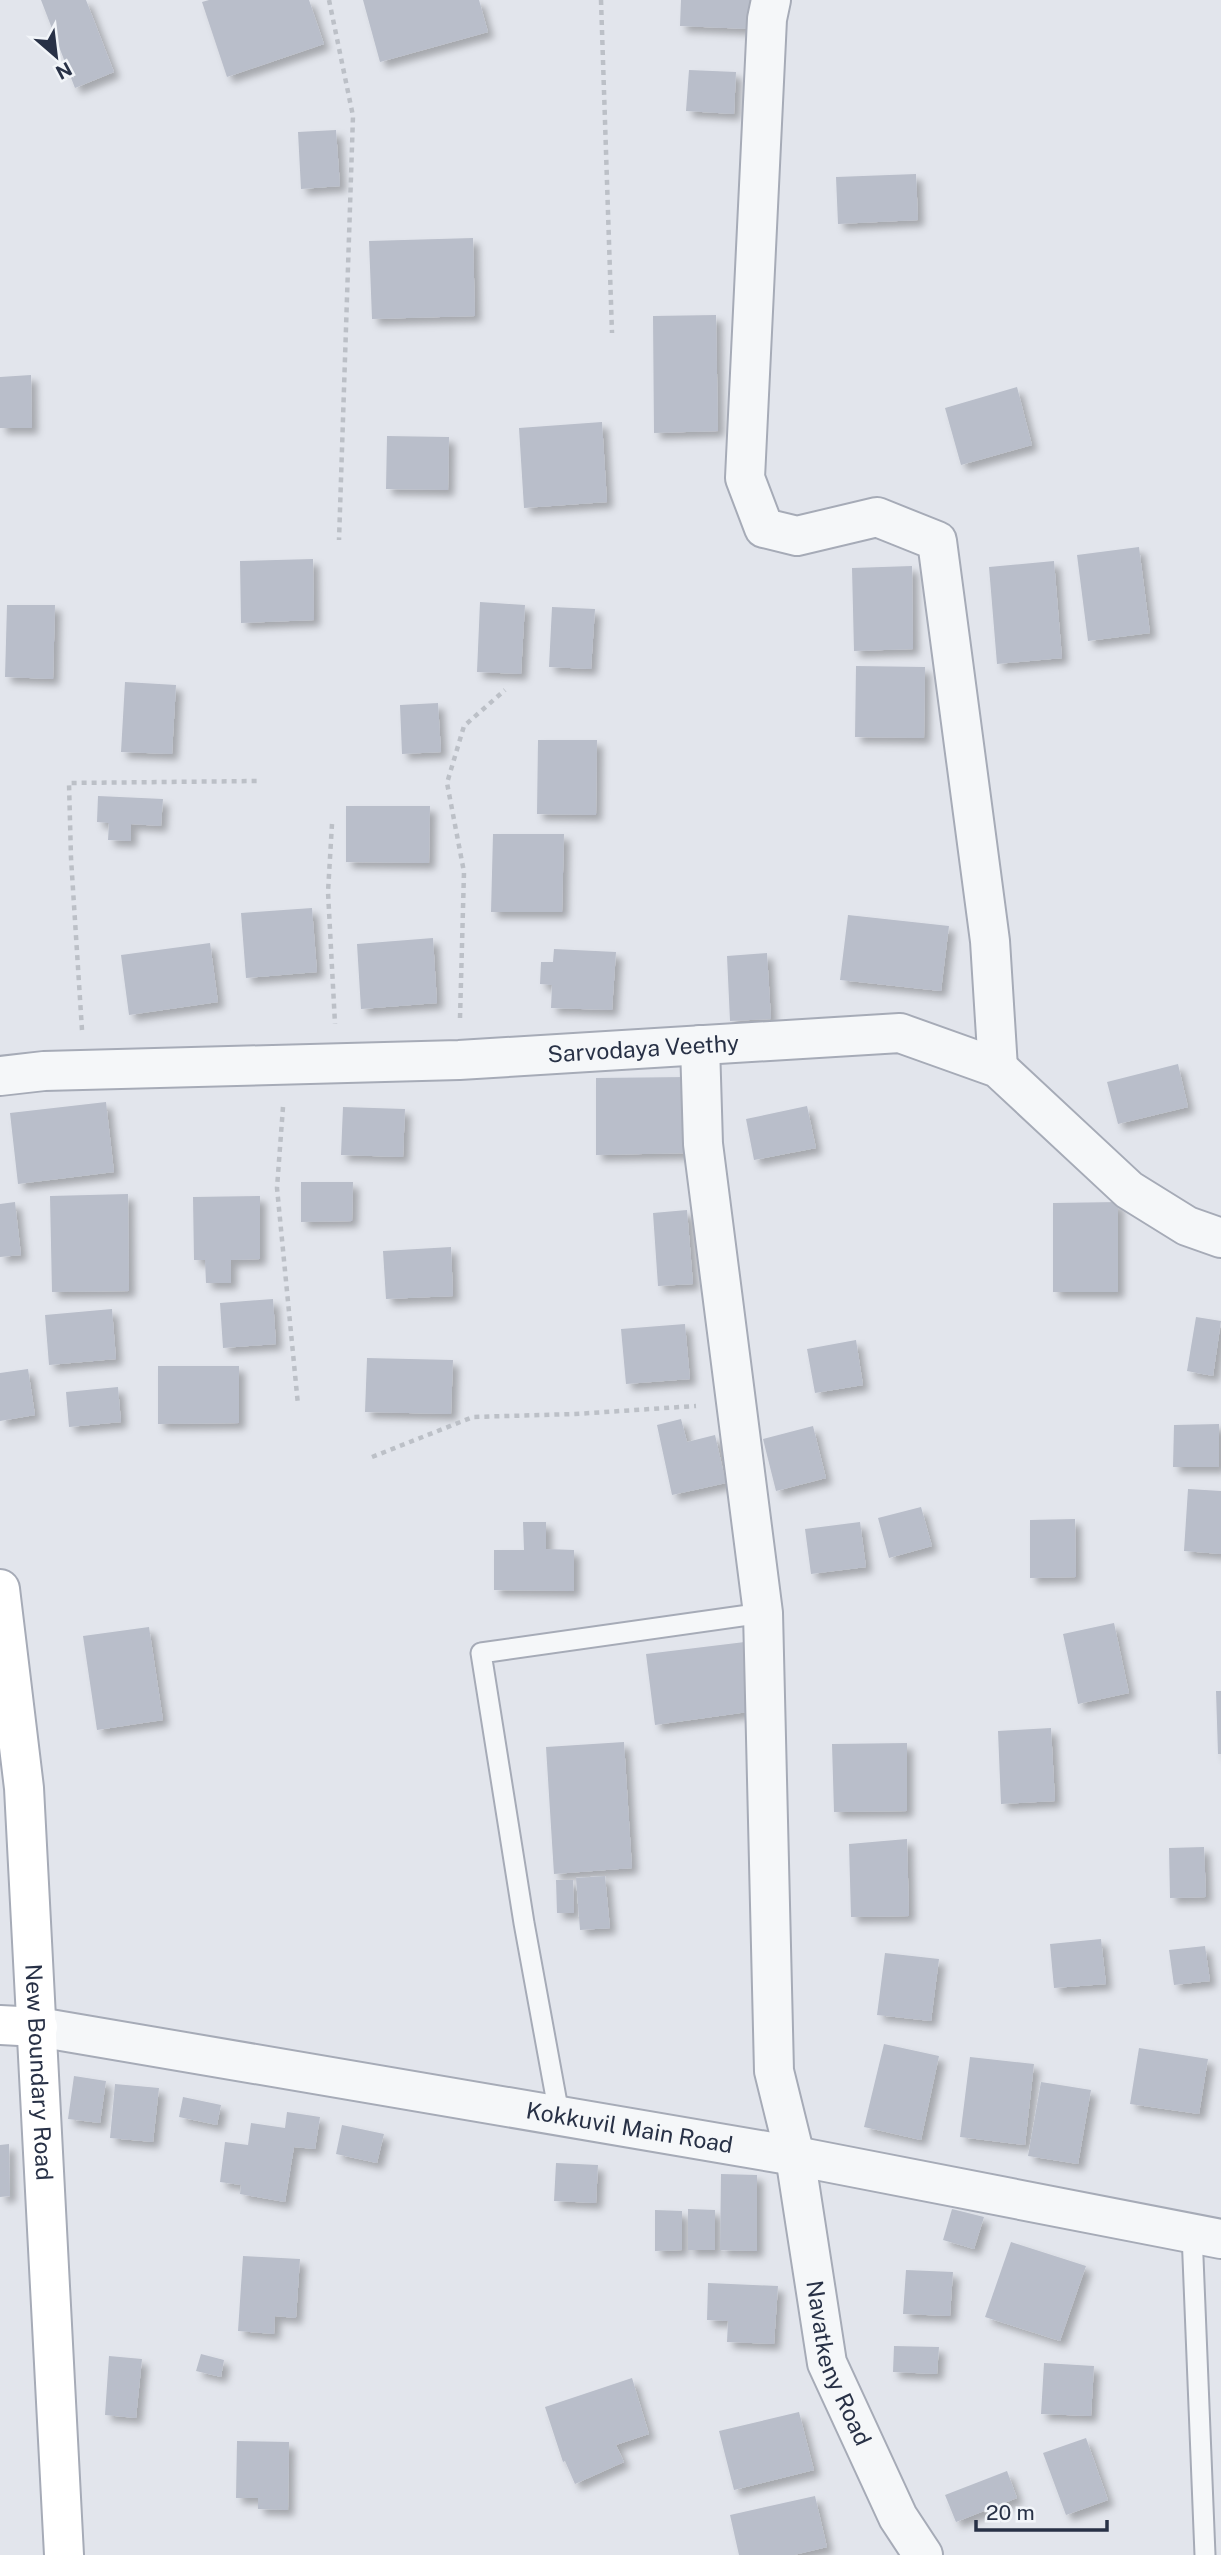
<svg xmlns="http://www.w3.org/2000/svg" width="1221" height="2555" font-family="'Public Sans',sans-serif">
<style>
.building{fill:#b9beca;filter:url(#shadow)}
.lines{fill:none;stroke-linecap:round;stroke-linejoin:round}
.service-casing{stroke:#a6abb7;stroke-width:23}
.minor-casing{stroke:#a6abb7;stroke-width:42}
.secondary-casing{stroke:#a6abb7;stroke-width:42}
.path{stroke:#bcc0c7;stroke-width:4.5;stroke-dasharray:5 5;stroke-linecap:butt}
.service{stroke:#f5f7f9;stroke-width:19}
.minor{stroke:#f5f7f9;stroke-width:38}
.secondary{stroke:#fff;stroke-width:38}
.labels{text-anchor:middle;stroke-width:6;stroke-linejoin:round;paint-order:stroke}
.street-label{font-size:23px;fill:#283146;stroke:#f2f5f9}
</style>
<defs>
<filter id="shadow"><feDropShadow dx="6" dy="6" stdDeviation="3.5" flood-color="#0004"/></filter>
</defs>
<rect width="100%" height="100%" fill="#e2e5ec"/>
<!-- building -->
<path class="building" d="M41 0H86L114 72 75 88Z
M209 0H309L324 44 227 77 202 2Z
M363 0H479L488 32 380 62Z
M681 0H752L750 29 680 26Z
M689 70 736 72 734 114 686 111Z
M336 130 340 186 301 189 298 132Z
M916 174 918 220 838 224 836 177Z
M473 238 475 316 372 319 369 241Z
M716 315 718 431 654 433 653 316Z
M31 375 32 428H0V377Z
M1017 387 1032 445 961 465 945 408Z
M602 422 607 502 524 508 519 428Z
M387 436 449 437 448 490 386 489Z
M1139 547 1150 633 1088 641 1077 555Z
M313 559 314 620 241 623 240 561Z
M1054 561 1062 658 997 664 989 567Z
M912 566 913 649 854 651 852 568Z
M480 602 525 605 521 674 477 672Z
M7 605H55L53 679 5 677Z
M552 607 595 609 591 669 549 667Z
M856 666 925 667 924 738 855 737Z
M125 682 176 685 172 754 121 752Z
M438 703 441 752 402 754 400 705Z
M538 740H597L596 815 537 814Z
M98 796 163 799 161 826 131 824V841L108 840 109 823 97 822Z
M346 806H430L429 863 346 862Z
M493 834H564L562 912H491Z
M312 908 317 972 246 978 241 913Z
M848 915 949 926 941 991 840 980Z
M433 938 437 1003 361 1009 357 944Z
M210 943 218 1002 129 1015 121 955Z
M554 949 616 952 612 1010 551 1008 552 985 540 984 541 962H553Z
M767 953 771 1019 730 1021 727 956Z
M1178 1064 1188 1107 1118 1124 1107 1082Z
M688 1077 689 1153 596 1155V1078Z
M106 1102 114 1172 18 1184 10 1113Z
M807 1106 816 1148 754 1160 746 1119Z
M343 1107 405 1109 403 1157 341 1155Z
M301 1182H353L352 1221 301 1222Z
M128 1194 129 1291 52 1292 50 1196Z
M260 1196V1259L231 1260V1283H206L205 1260H194L193 1197Z
M15 1202 21 1255 0 1257V1204Z
M1118 1202V1292H1053V1203Z
M687 1210 693 1284 658 1286 653 1213Z
M451 1247 453 1296 386 1299 383 1251Z
M273 1299 276 1344 223 1348 220 1303Z
M112 1309 116 1359 49 1365 45 1315Z
M1196 1317 1221 1321 1213 1376 1187 1371Z
M685 1324 690 1379 626 1384 621 1329Z
M856 1340 863 1385 815 1393 807 1349Z
M367 1358 453 1360 451 1414 365 1412Z
M158 1366H239V1423L158 1424Z
M28 1369 35 1415 0 1421V1373Z
M118 1387 121 1422 69 1427 66 1392Z
M681 1419 687 1442 715 1435 726 1483 672 1495 657 1425Z
M1219 1424V1467H1173L1174 1425Z
M813 1426 826 1478 776 1491 763 1439Z
M1188 1489 1221 1491V1554L1184 1551Z
M921 1507 932 1546 889 1558 878 1518Z
M1075 1519 1076 1577 1030 1578V1520Z
M523 1522H546V1549L574 1550V1591L494 1590V1550H524Z
M860 1522 866 1567 811 1574 805 1529Z
M1114 1623 1129 1693 1078 1704 1063 1634Z
M149 1627 163 1720 97 1730 83 1636Z
M753 1641 762 1710 655 1725 646 1654Z
M1216 1691H1221V1754H1218Z
M1051 1728 1055 1801 1001 1804 998 1731Z
M624 1742 632 1868 554 1874 546 1747Z
M907 1743V1811L834 1812 832 1744Z
M907 1839 909 1916 851 1917 849 1844Z
M1204 1847 1206 1897 1170 1898 1169 1848Z
M605 1876 610 1928 580 1930 576 1878Z
M556 1880H573L574 1913H557Z
M1101 1939 1106 1984 1054 1988 1050 1944Z
M1205 1946 1210 1981 1174 1985 1169 1950Z
M885 1953 939 1959 931 2021 877 2015Z
M884 2044 939 2056 921 2140 864 2127Z
M1139 2048 1208 2059 1199 2114 1130 2104Z
M970 2057 1034 2064 1025 2145 960 2137Z
M74 2076 106 2081 100 2123 68 2119Z
M1041 2082 1091 2090 1078 2164 1028 2156Z
M115 2084 159 2088 153 2142 110 2138Z
M183 2097 221 2105 217 2125 179 2117Z
M287 2112 320 2117 315 2149 294 2147 285 2202 240 2194 241 2185 220 2182 225 2142 248 2145 251 2123 285 2128Z
M342 2125 384 2134 377 2163 336 2154Z
M9 2144 10 2196 0 2197V2145Z
M556 2163 598 2165 596 2203 554 2201Z
M721 2174 757 2175V2251L720 2250Z
M688 2209 715 2210V2250H688Z
M952 2209 984 2217 974 2249 943 2240Z
M655 2210 682 2211V2250L655 2251Z
M1011 2242 1086 2266 1060 2341 985 2317Z
M243 2256 300 2259 296 2318 275 2316 274 2334 238 2331Z
M906 2270 953 2272 950 2316 903 2314Z
M708 2283 778 2286 774 2344 727 2342 728 2321 707 2320Z
M894 2346 939 2347 937 2374 893 2372Z
M201 2354 224 2360 221 2377 196 2371Z
M109 2356 142 2359 136 2418 105 2415Z
M1044 2363 1094 2366 1091 2416 1041 2414Z
M632 2378 649 2434 616 2445 624 2462 575 2484 565 2461 563 2462 545 2407Z
M799 2412 814 2470 734 2490 719 2431Z
M1086 2438 1108 2500 1066 2515 1043 2453Z
M237 2441 289 2442 288 2510 258 2509V2498H236Z
M1007 2471 1017 2498 956 2522 945 2495Z
M815 2496 827 2547 794 2555H739L730 2515Z"/>
<g class="lines">
<defs>
<path id="service" d="M559 2114 524 1923 481 1653 763 1613
M1192 2233 1205 2555"/>
<g id="minor">
<path d="M771 0 767 19 745 478 764 528 797 536 877 517 937 541 990 941 998 1068"/>
<path id="s1" d="M700 1045 703 1144 763 1613 774 2071 795 2156 827 2363 898 2517 923 2555"/>
<path id="s2" d="M0 1076 44 1071 459 1060 900 1033 998 1068 1129 1190 1187 1226 1221 1238"/>
<path id="s3" d="M38 2027 795 2156 1221 2239"/>
</g>
<g id="secondary">
<path id="s4" d="M0 1589 24 1788 64 2555"/>
<path d="M0 2025 38 2027"/>
</g>
</defs>
<!-- service casing -->
<use href="#service" class="service-casing"/>
<!-- minor casing -->
<use href="#minor" class="minor-casing"/>
<!-- secondary casing -->
<use href="#secondary" class="secondary-casing"/>
<!-- path -->
<path class="path" d="M329 0 353 116 339 540
M601 0 612 333
M332 824 328 892 335 1024
M460 1018 464 872 447 783 464 726 505 690
M82 1030 71 858 69 783 258 781
M283 1107 277 1188 298 1405
M372 1457 473 1417 575 1414 696 1406"/>
<!-- service -->
<use href="#service" class="service"/>
<!-- minor -->
<use href="#minor" class="minor"/>
<!-- secondary -->
<use href="#secondary" class="secondary"/>
</g>
<g class="labels">
<!-- street labels -->
<g class="street-label">
<text dy="8" stroke="none"><textPath href="#s2" startOffset="644">Sarvodaya Veethy</textPath></text>
<text dy="8" stroke="none"><textPath href="#s4" startOffset="485">New Boundary Road</textPath></text>
<text dy="8" stroke="none"><textPath href="#s3" startOffset="600">Kokkuvil Main Road</textPath></text>
<text dy="8" stroke="none"><textPath href="#s1" startOffset="1330">Navatkeny Road</textPath></text>
</g>
</g>
<!-- north arrow -->
<g transform="translate(56 56) rotate(152)" stroke="#f2f5f9" stroke-width="5" paint-order="stroke">
<path d="M0-5L12 26L0 18L-12 26Z" fill="#283146"/>
<text y="-10" font-size="19" font-weight="bold" text-anchor="middle" fill="#283146">N</text>
</g>
<!-- scale -->
<path d="M976 2520v10h131v-10" fill="none" stroke="#283146" stroke-width="3.5"/>
<text x="986" y="2520" font-size="21" fill="#283146" stroke="#f2f5f9" stroke-width="5" paint-order="stroke">20 m</text>
</svg>
